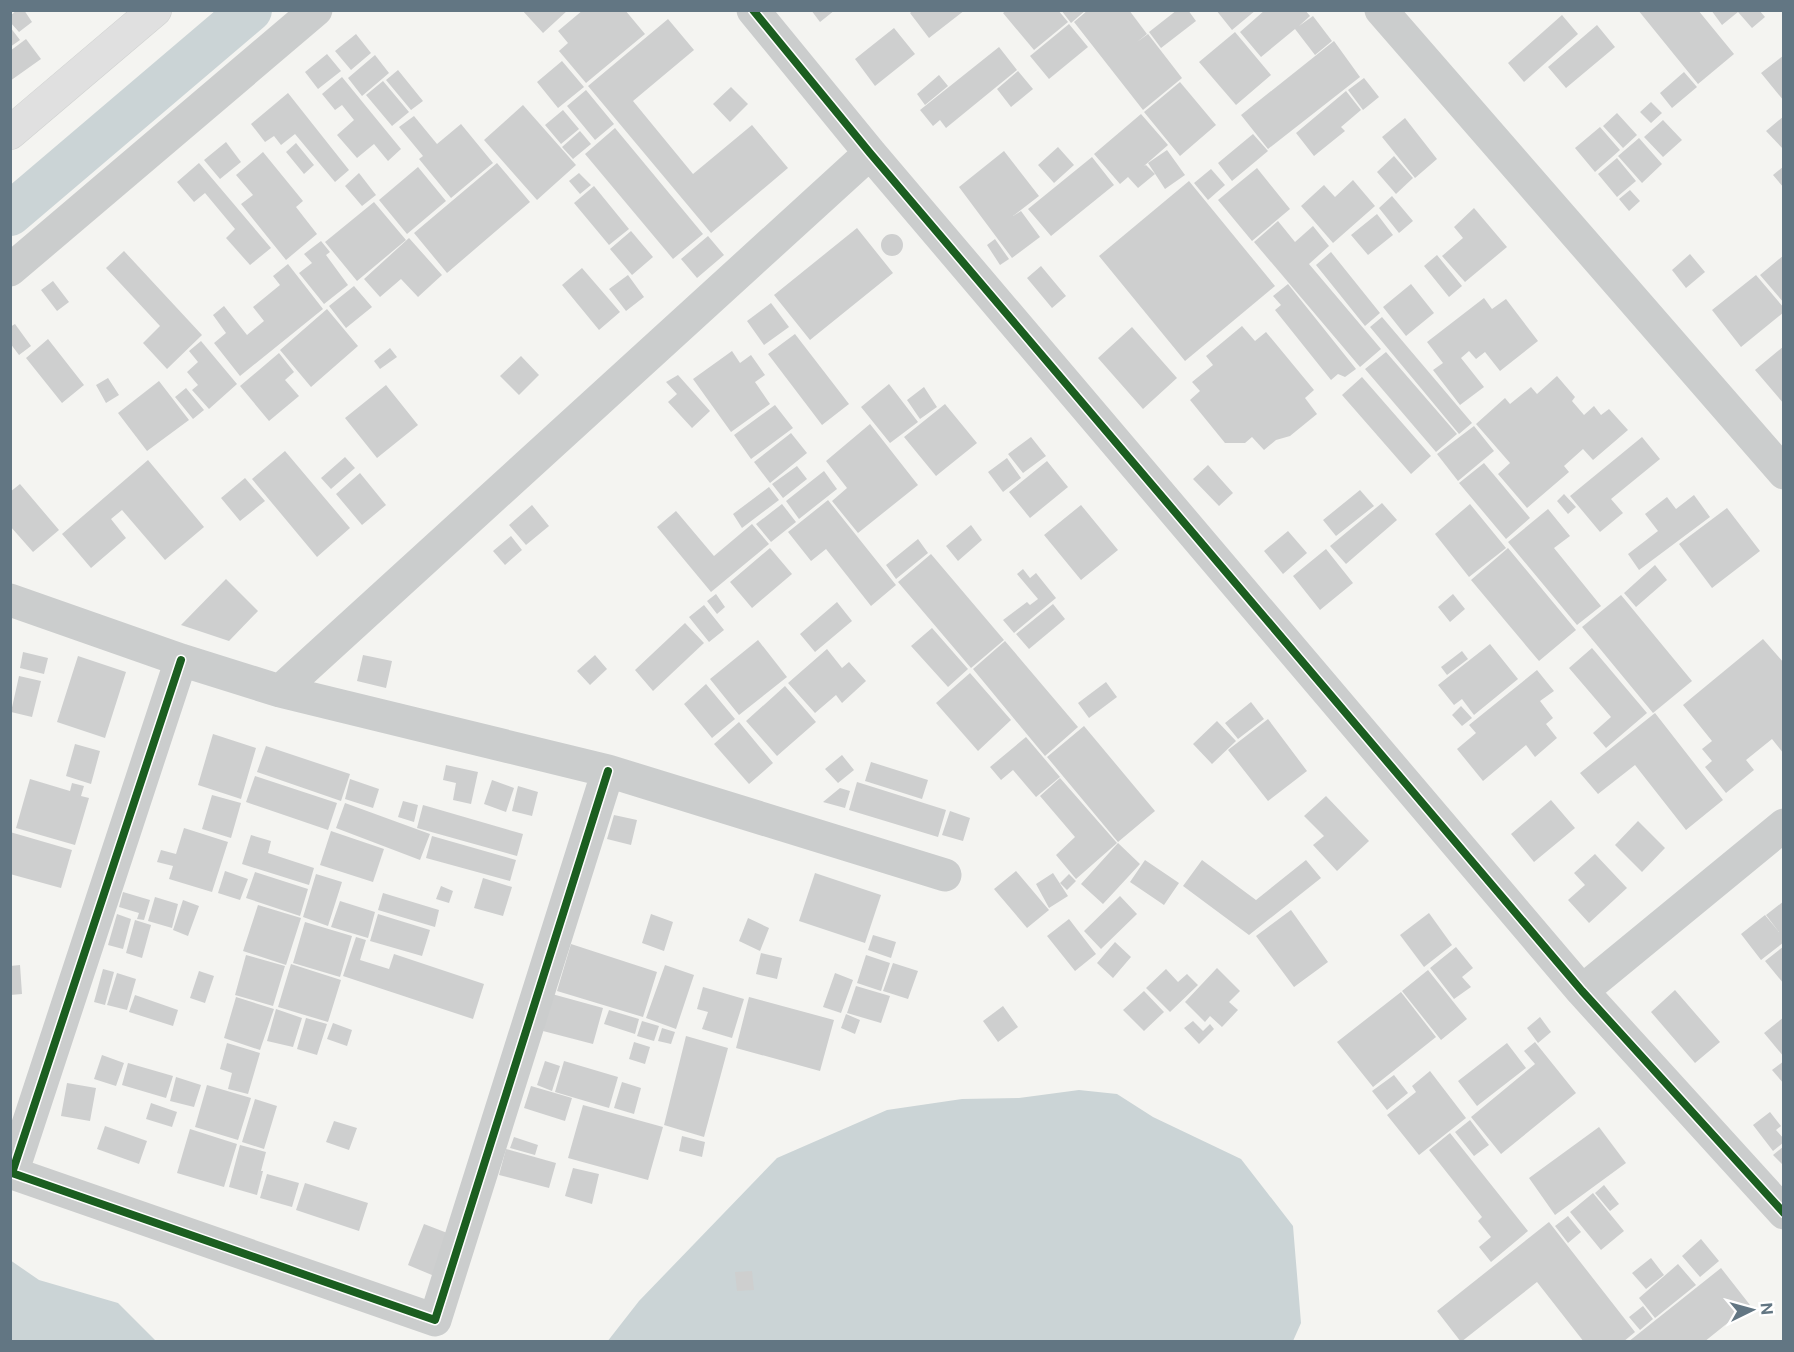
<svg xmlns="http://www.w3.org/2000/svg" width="1794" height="1352" font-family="'Public Sans',sans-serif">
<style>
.water{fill:#cbd4d6}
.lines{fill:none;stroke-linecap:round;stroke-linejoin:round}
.canal{stroke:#cbd4d6;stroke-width:44}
.building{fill:#cecfcf}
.secondary-casing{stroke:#d0d2d1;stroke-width:34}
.street{stroke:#cbcdcd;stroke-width:33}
.secondary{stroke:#e0e0e0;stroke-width:33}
.cycleway-casing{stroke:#fff;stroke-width:11}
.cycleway{stroke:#1b5e20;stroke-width:8}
</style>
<rect width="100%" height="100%" fill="#f4f4f1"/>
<!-- water -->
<path class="water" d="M1079 1090 1117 1094 1153 1117 1241 1159 1293 1226 1301 1323 1293 1341 607 1342 639 1301 777 1158 887 1110 962 1099 1019 1098Z
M10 1260 39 1280 118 1303 156 1341H11Z"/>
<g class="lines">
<!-- canal -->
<path class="canal" d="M10 214 250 10"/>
</g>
<!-- building -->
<path class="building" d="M17 10H24L32 22 19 32 10 22V16Z
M522 10H568L543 33Z
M583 10H625L645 34 586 83 559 51 568 43 558 31Z
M811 10H835L820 22Z
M913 10H965L929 38 910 13Z
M1007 10H1058L1068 22 1034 50 1003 13Z
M1061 10H1086L1071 23Z
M1088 10H1129L1147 34 1137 42 1148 34 1182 78 1143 110 1074 22Z
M1177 10H1188L1196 21 1161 48 1149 32Z
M1216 10H1256L1232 30Z
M1265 10H1305L1310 16 1299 26 1313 16 1332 41 1315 55 1295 29 1261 57 1240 32Z
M1638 10H1698L1734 54 1698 84Z
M1711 10H1759L1765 17 1752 28 1738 12 1722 25Z
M1562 15 1578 34 1524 82 1508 63Z
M668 19 694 50 633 101 693 174 752 125 788 168 711 233 588 86Z
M1069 24 1088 47 1049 79 1030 56Z
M1597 25 1615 47 1566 88 1548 67Z
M10 27 20 40 10 47Z
M894 28 915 54 875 86 855 59Z
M1235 32 1271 75 1236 105 1199 62Z
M356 34 371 53 351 70 335 51Z
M26 39 41 59 10 81V51Z
M1334 41 1360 77 1268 149 1241 115Z
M999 47 1017 70 946 128 940 120 933 126 920 110Z
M327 54 341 71 318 89 305 72Z
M375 55 389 73 362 96 348 78Z
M1784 55V101L1761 73Z
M562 61 584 87 558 108 537 82Z
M398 70 423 101 411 110 386 80Z
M1018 71 1033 89 1011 107 997 89Z
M1684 72 1697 87 1672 108 1660 93Z
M939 75 948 86 925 105 917 94Z
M342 77 401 149 388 161 374 144 357 158 337 135 354 120 342 105 335 110 322 94Z
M1364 78 1379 97 1363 110 1348 90Z
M383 81 409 112 392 126 366 95Z
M1180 82 1216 125 1180 156 1144 112Z
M731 87 748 104 730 122 713 104Z
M586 90 614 124 595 140 567 106Z
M1346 91 1361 110 1341 127 1345 131 1314 156 1296 133Z
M288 93 349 170 335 182 295 134 281 145 274 136 265 142 251 124Z
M1651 102 1662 113 1651 123 1640 112Z
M523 105 576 165 537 200 484 140Z
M563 110 579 129 561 144 545 125Z
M1617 113 1637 135 1623 148 1603 126Z
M1141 114 1168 145 1144 166 1146 165 1155 174 1138 188 1128 177 1120 184 1094 154Z
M414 116 437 144 461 124 493 163 451 198 419 159 423 156 399 127Z
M1784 116V150L1766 131Z
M1405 118 1437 159 1415 178 1382 137Z
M1663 120 1682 140 1663 157 1644 137Z
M1600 127 1620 150 1595 172 1575 148Z
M615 128 703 234 673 259 585 154Z
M580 131 591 144 573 159 562 147Z
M1253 134 1268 151 1232 181 1218 163Z
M1639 138 1662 164 1642 183 1618 156Z
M226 142 241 162 220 179 204 160Z
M296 143 314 165 304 174 286 152Z
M1058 147 1074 165 1054 183 1038 165Z
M1167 150 1185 175 1165 189 1148 163Z
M1004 151 1039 196 1013 216 1021 211 1040 237 1012 258 959 187Z
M263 152 303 201 296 207 317 234 286 260 241 204 253 195 236 175Z
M1394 156 1413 178 1396 194 1377 172Z
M1092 157 1114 185 1051 236 1028 209Z
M1617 158 1636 181 1617 197 1598 174Z
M199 163 271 248 250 265 226 238 235 229 205 193 194 202 177 182Z
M497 163 530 202 447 273 414 233Z
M1784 166V188L1773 175Z
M418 167 446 201 407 234 379 200Z
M1257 168 1290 209 1252 241 1218 200Z
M1211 169 1225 185 1208 200 1194 183Z
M359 173 376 195 362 206 345 186Z
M579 173 591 185 580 194 569 181Z
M1353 180 1375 206 1333 243 1301 206 1324 185 1335 197Z
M1189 181 1275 286 1185 361 1099 256Z
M594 186 629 229 609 245 574 203Z
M1630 190 1640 201 1629 211 1619 199Z
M1392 196 1413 221 1399 233 1379 208Z
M374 202 406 240 357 281 325 242Z
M1474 208 1507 247 1465 282 1442 256 1463 238 1454 227Z
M1377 214 1393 235 1368 255 1351 235Z
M1278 221 1295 242 1313 226 1329 246 1309 264 1381 349 1360 367 1254 242Z
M857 228 893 273 810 340 774 295Z
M631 231 653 257 632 275 610 249Z
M881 245a11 11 0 1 1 22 0a11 11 0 1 1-22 0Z
M708 236 724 255 697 278 681 259Z
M409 238 442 275 418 297 401 279 380 297 364 279Z
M995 239 1009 259 1000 265 987 245Z
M321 241 330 252 326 255 348 285 324 304 299 273 312 263 304 254Z
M124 251 202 335 167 369 143 343 160 326 106 268Z
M1331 252 1380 313 1365 326 1316 265Z
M1690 254 1705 272 1686 288 1672 270Z
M1437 255 1462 286 1449 297 1424 266Z
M1784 255V303L1760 275Z
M288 264 323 309 240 376 214 343 226 333 213 315 224 306 247 335 264 321 253 307 280 285 273 276Z
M1041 266 1066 296 1052 308 1027 278Z
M582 268 620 312 599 330 562 285Z
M628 275 644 297 626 311 609 289Z
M1756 275 1784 308V312L1741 347 1712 310Z
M53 281 69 302 57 311 41 290Z
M1288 284 1356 369 1345 377 1338 374 1331 380 1275 310 1281 305 1273 296Z
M1411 284 1434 313 1406 336 1383 307Z
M354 286 372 307 346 328 329 306Z
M1484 298 1492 309 1506 299 1538 341 1500 371 1485 352 1476 359 1469 351 1461 358 1484 387 1460 405 1433 370 1443 363 1427 342Z
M771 303 789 327 764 345 747 321Z
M327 309 358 346 311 387 280 350Z
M1382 317 1472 423 1459 434 1370 327Z
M15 324 31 346 19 355 10 343V327Z
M1242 326 1255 341 1266 332 1314 390 1305 398 1317 414 1290 436 1276 440 1264 450 1252 437 1245 443H1225L1190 400 1200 391 1192 382 1213 365 1206 356Z
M1132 327 1177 378 1143 409 1098 358Z
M795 334 849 404 822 425 768 354Z
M48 339 84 385 62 403 26 358Z
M201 341 237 384 209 409 192 390 198 385 187 372 198 362 189 351Z
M1784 346V404L1755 370Z
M390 348 397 357 380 369 374 361Z
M732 351 740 363 751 355 765 375 755 382 770 404 731 432 693 379Z
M1386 352 1457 434 1436 452 1365 369Z
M279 353 294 372 285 380 299 396 269 421 240 386Z
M521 356 539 375 519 395 500 376Z
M678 375 710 411 692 428 668 402 677 394 666 382Z
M1557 376 1575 397 1572 401 1584 415 1594 406 1601 415 1609 409 1628 430 1593 460 1583 449 1564 466 1569 472 1527 508 1498 474 1510 463 1476 424 1505 398 1510 404 1531 387 1537 394Z
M1362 377 1431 456 1411 474 1342 395Z
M108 378 119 395 106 403 96 385Z
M159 381 189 420 147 451 118 413Z
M889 384 918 422 890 443 861 407Z
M386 385 418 425 377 458 345 418Z
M924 387 937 407 920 419 907 400Z
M186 388 204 410 193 419 175 397Z
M945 404 977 443 936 476 904 437Z
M775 405 793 428 751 459 734 435Z
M870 424 918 485 858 533 832 501 847 488 826 461Z
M1474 426 1494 451 1458 481 1437 454Z
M791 433 807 453 770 483 754 462Z
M1031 437 1046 456 1023 473 1008 454Z
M1642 437 1660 459 1611 499 1623 513 1600 532 1570 496Z
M285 451 350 528 317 557 252 479Z
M345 457 355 468 331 489 321 478Z
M1007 458 1021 478 1003 492 988 472Z
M148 460 204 527 165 560 122 510 111 519 126 538 91 568 62 534Z
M1047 461 1068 487 1030 518 1009 492Z
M1484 463 1530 518 1506 539 1459 483Z
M1208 465 1233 493 1219 506 1193 479Z
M797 466 807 479 783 498 772 484Z
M824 471 837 489 799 519 786 501Z
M360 473 386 505 362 525 336 494Z
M245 478 265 501 240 521 221 498Z
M20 484 59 530 33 552 10 526V492Z
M769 487 779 500 742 528 733 514Z
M1360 490 1374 506 1336 536 1323 520Z
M1564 494 1576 507 1568 514 1557 501Z
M1694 495 1710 517 1639 570 1628 554 1658 531 1645 514 1667 497 1676 509Z
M828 500 896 585 871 606 826 549 811 561 788 532Z
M1382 503 1397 520 1346 564 1330 546Z
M782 504 796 522 771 542 756 524Z
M1470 504 1506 548 1469 577 1435 534Z
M532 505 549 526 526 545 509 525Z
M1081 505 1118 550 1081 580 1044 535Z
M1727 508 1760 551 1712 588 1679 544Z
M1548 509 1570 536 1554 548 1601 606 1577 625 1508 542Z
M676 511 714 556 752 524 769 544 711 592 657 527Z
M971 525 982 540 958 561 946 546Z
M1288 531 1307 553 1283 574 1264 551Z
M511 536 522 550 505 565 493 551Z
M918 539 928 553 896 579 886 565Z
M770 548 792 574 752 608 730 582Z
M1508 548 1576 630 1539 661 1471 580Z
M1326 549 1353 583 1320 610 1293 576Z
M931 554 1004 640 971 668 898 582Z
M1655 565 1667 580 1636 607 1624 593Z
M1023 569 1030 578 1036 573 1056 598 1014 633 1003 620 1027 602 1030 605 1038 599 1017 574Z
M226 579 258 611 229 641 181 625Z
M716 594 725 607 717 614 707 601Z
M1453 594 1465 609 1450 622 1438 607Z
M1621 595 1692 681 1653 713 1582 627Z
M837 602 852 621 815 652 800 634Z
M1053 604 1065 619 1029 649 1016 634Z
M704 605 724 630 709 642 689 617Z
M685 623 704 643 653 691 635 670Z
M932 628 968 669 948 687 911 646Z
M1763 639 1784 663V754L1772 739 1746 760 1754 770 1726 793 1705 767 1712 761 1702 749 1712 741 1683 705Z
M758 640 787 677 739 715 710 679Z
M1005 641 1078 727 1045 756 973 669Z
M1490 644 1518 679 1474 715 1462 699 1454 705 1438 685Z
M1592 648 1647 713 1606 748 1593 733 1611 717 1569 668Z
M827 649 842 668 849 662 866 681 842 703 836 695 815 713 788 683Z
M1462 651 1468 659 1447 675 1441 667Z
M23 652 48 658 44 674 20 668Z
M363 655 392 661 386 688 357 681Z
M595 655 607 669 590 685 577 671Z
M78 656 126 672 105 738 57 722Z
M1537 670 1554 691 1540 701 1553 718 1546 724 1557 738 1535 757 1526 745 1483 781 1457 749 1476 733 1469 725Z
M970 673 1011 720 978 751 936 703Z
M19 676 41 681 32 717 11 712Z
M1106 682 1117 697 1089 718 1078 703Z
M706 684 735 719 712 738 684 704Z
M785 686 816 722 777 756 746 721Z
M1251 702 1264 719 1238 739 1225 723Z
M1461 706 1472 718 1462 726 1452 715Z
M1655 713 1723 800 1686 830 1635 765 1598 794 1580 773Z
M1268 719 1307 771 1268 801 1228 750Z
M1217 721 1236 741 1212 764 1193 744Z
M739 722 773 763 749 784 714 744Z
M1084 726 1155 811 1118 842 1047 757Z
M213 734 256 748 241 799 198 785Z
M1026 737 1060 777 1036 797 1013 770 1001 780 990 767Z
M75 744 100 751 91 784 66 776Z
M266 746 350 774 341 801 257 772Z
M842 755 854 770 838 783 825 769Z
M871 762 928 780 922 799 865 781Z
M446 765 478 772 471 804 453 800 456 783 443 780Z
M255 776 337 803 328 830 246 802Z
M1060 778 1117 843 1076 879 1056 855 1075 837 1040 796Z
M30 779 70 791 72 783 84 786 81 796 89 798 75 845 16 828Z
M350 779 379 789 373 808 345 799Z
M492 780 514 788 506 812 484 804Z
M857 782 946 810 938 837 849 810Z
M518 786 538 792 532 816 512 811Z
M840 788 850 791 845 808 823 802Z
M212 795 241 803 231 838 202 829Z
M1326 796 1369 841 1337 871 1313 845 1324 836 1304 816Z
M1551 800 1575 828 1534 862 1511 834Z
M403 801 418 805 414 822 398 817Z
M345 803 430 834 420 860 336 828Z
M423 805 523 834 517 856 417 828Z
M950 811 970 818 963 841 942 835Z
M614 815 637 820 631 845 607 839Z
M1638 821 1665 848 1642 872 1615 845Z
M184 828 228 842 212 892 169 879 173 866 157 862 161 850 176 854Z
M331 831 384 849 373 882 320 865Z
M10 832 72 850 61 888 10 874Z
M251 835 271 841 268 853 314 868 309 885 242 864Z
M432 836 516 860 510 881 426 858Z
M1118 843 1140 864 1103 904 1081 884Z
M1595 854 1627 888 1589 923 1568 900 1585 885 1574 873Z
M1145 860 1179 883 1164 905 1130 882Z
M1202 860 1256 900 1306 860 1321 878 1249 935 1183 886Z
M225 871 248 879 240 900 218 893Z
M1016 871 1049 910 1027 928 994 889Z
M255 872 308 889 300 916 246 898Z
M815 873 881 895 865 943 799 921Z
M1053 873 1068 896 1049 908 1036 884Z
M316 874 342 882 328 926 303 917Z
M1069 874 1076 881 1067 890 1060 883Z
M483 878 512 887 503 916 474 908Z
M441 886 453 891 449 903 436 899Z
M123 892 150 900 144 920 137 919 139 913 119 907Z
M383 893 439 910 435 927 378 910Z
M1120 896 1137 914 1101 949 1084 931Z
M155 897 178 904 172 928 148 921Z
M183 900 199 906 188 936 173 930Z
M340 901 375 912 368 938 331 927Z
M1784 901V942L1761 960 1741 934 1765 915 1779 932 1766 915Z
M258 905 301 918 286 965 243 951Z
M1291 910 1328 962 1294 987 1256 936Z
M1429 913 1452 945 1424 967 1400 935Z
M117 914 131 919 123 949 108 945Z
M378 914 430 930 422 956 370 941Z
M651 914 673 922 664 951 642 943Z
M748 918 769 928 760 951 739 941Z
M1069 919 1096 954 1075 971 1047 936Z
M135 920 151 925 142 958 126 953Z
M305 922 352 936 340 977 293 963Z
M873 935 896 942 891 958 868 950Z
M356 937 366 940 360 960 389 969 394 954 484 984 473 1019 343 976Z
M1115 942 1131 957 1113 978 1097 963Z
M571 944 657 972 643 1017 557 991Z
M1784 946V984L1765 961Z
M1456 947 1473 968 1462 977 1471 987 1454 999 1430 968Z
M761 953 782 958 777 979 756 974Z
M246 955 285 966 273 1006 235 995Z
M866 955 890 963 881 991 857 983Z
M893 963 918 971 908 999 883 991Z
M291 964 341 980 328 1022 278 1007Z
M20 965 22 994 10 995V966Z
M665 965 694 975 676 1029 646 1018Z
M1217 968 1240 991 1229 1002 1238 1010 1222 1027 1210 1016 1205 1022 1185 1002Z
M103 969 114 972 105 1005 94 1002Z
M1166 969 1178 982 1187 974 1198 985 1170 1012 1146 988Z
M1428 970 1467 1019 1441 1040 1402 991Z
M199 971 214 976 205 1003 190 998Z
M117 973 136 979 127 1010 107 1005Z
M835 973 853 980 841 1013 823 1007Z
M856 986 890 996 881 1023 847 1013Z
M703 987 744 999 732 1038 702 1029 708 1012 697 1009Z
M1675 990 1720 1042 1695 1063 1651 1012Z
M1144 991 1164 1012 1144 1031 1123 1010Z
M1401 992 1436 1037 1373 1087 1337 1042Z
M552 994 603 1008 593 1044 543 1031Z
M135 995 178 1010 173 1026 129 1012Z
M236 997 274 1009 260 1050 224 1038Z
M749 997 834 1020 820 1071 736 1048Z
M1003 1006 1018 1027 998 1042 983 1021Z
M276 1009 302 1018 293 1047 267 1041Z
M609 1010 639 1019 635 1034 604 1024Z
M846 1014 860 1020 855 1034 841 1028Z
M1540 1017 1551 1032 1538 1043 1527 1028Z
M1784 1017V1057L1764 1033Z
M306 1018 327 1024 317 1055 297 1049Z
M642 1021 659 1026 654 1041 637 1036Z
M1193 1021 1203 1031 1210 1024 1214 1029 1199 1044 1184 1028Z
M333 1023 352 1030 347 1046 327 1039Z
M662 1028 675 1032 671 1044 658 1041Z
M686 1036 728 1048 704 1137 664 1125Z
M634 1042 650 1047 645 1064 629 1059Z
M1535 1042 1576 1093 1501 1154 1471 1117 1535 1064 1524 1051Z
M227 1043 260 1053 248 1094 228 1089 232 1073 220 1069Z
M1507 1043 1526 1068 1477 1106 1458 1081Z
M102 1055 124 1063 116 1086 94 1079Z
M545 1061 560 1066 552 1091 537 1085Z
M564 1061 618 1077 609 1108 555 1092Z
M1784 1061V1084L1772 1070Z
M128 1063 173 1076 166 1098 122 1085Z
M1430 1071 1466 1118 1419 1155 1387 1115 1416 1092 1412 1086Z
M1394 1075 1408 1093 1387 1110 1372 1091Z
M176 1077 201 1085 194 1107 170 1101Z
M622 1082 641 1088 634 1114 614 1108Z
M67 1083 96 1088 90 1121 61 1116Z
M207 1085 251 1098 238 1140 195 1127Z
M531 1086 572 1098 565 1121 524 1108Z
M255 1099 277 1106 264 1149 242 1142Z
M151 1103 177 1112 172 1127 146 1119Z
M583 1105 663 1127 648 1180 568 1158Z
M1770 1112 1781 1126 1776 1130 1784 1139V1142L1773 1151 1753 1125Z
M1470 1120 1489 1145 1474 1156 1455 1132Z
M334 1121 357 1128 349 1150 326 1142Z
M105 1126 147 1141 139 1164 97 1149Z
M1599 1127 1626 1163 1555 1215 1529 1178Z
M190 1129 237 1144 224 1187 177 1173Z
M1450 1133 1528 1231 1491 1262 1479 1247 1491 1237 1478 1221 1482 1217 1429 1150Z
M682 1136 705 1142 702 1157 679 1151Z
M514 1137 538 1145 535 1155 510 1148Z
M240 1145 266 1152 261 1171H263L257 1195 229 1187Z
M1784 1146V1166L1773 1155Z
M506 1149 556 1163 549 1188 499 1175Z
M573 1168 599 1174 592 1204 565 1196Z
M267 1174 299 1183 292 1207 260 1198Z
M305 1183 368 1203 359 1231 296 1210Z
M1604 1185 1619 1204 1610 1211 1595 1193Z
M1593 1193 1624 1231 1601 1250 1570 1212Z
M1568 1216 1581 1232 1568 1243 1555 1226Z
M1549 1222 1635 1332 1623 1342H1584L1537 1282 1461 1342 1437 1311Z
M424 1224 455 1236 439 1278 408 1265Z
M1701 1239 1719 1261 1700 1277 1682 1256Z
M1651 1258 1664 1275 1646 1289 1632 1273Z
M1678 1264 1696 1285 1655 1318 1639 1298Z
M1721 1268 1750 1305 1704 1342H1628Z
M752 1271 754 1290 737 1291 735 1272Z
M1643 1306 1653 1319 1640 1330 1629 1317Z"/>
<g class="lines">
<defs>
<path id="secondary" d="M10 133 155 10"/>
</defs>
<!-- secondary casing -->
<use href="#secondary" class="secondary-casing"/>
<!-- street -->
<path class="street" d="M753 10 870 153 1582 991 1784 1213
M1381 10 1784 473
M10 270 316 10
M10 600 181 660 280 691 608 771 945 875
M181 660 12 1173 435 1320 608 771
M280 691 870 153
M1582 991 1784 825"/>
<!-- secondary -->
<use href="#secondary" class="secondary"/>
<defs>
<path id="cycleway" d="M753 10 870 153 1582 991 1784 1213
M181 660 12 1173 435 1320 608 771"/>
</defs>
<!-- cycleway casing -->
<use href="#cycleway" class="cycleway-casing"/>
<!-- cycleway -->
<use href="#cycleway" class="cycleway"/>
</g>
<!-- border -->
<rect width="1794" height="1352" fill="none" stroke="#627683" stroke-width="24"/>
<!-- north arrow -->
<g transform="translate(1752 1310) rotate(85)" stroke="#ffffff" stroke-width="4.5" paint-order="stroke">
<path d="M0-4.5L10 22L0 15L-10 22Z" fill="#627683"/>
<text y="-9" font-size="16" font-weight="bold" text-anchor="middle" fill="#627683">N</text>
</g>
</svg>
